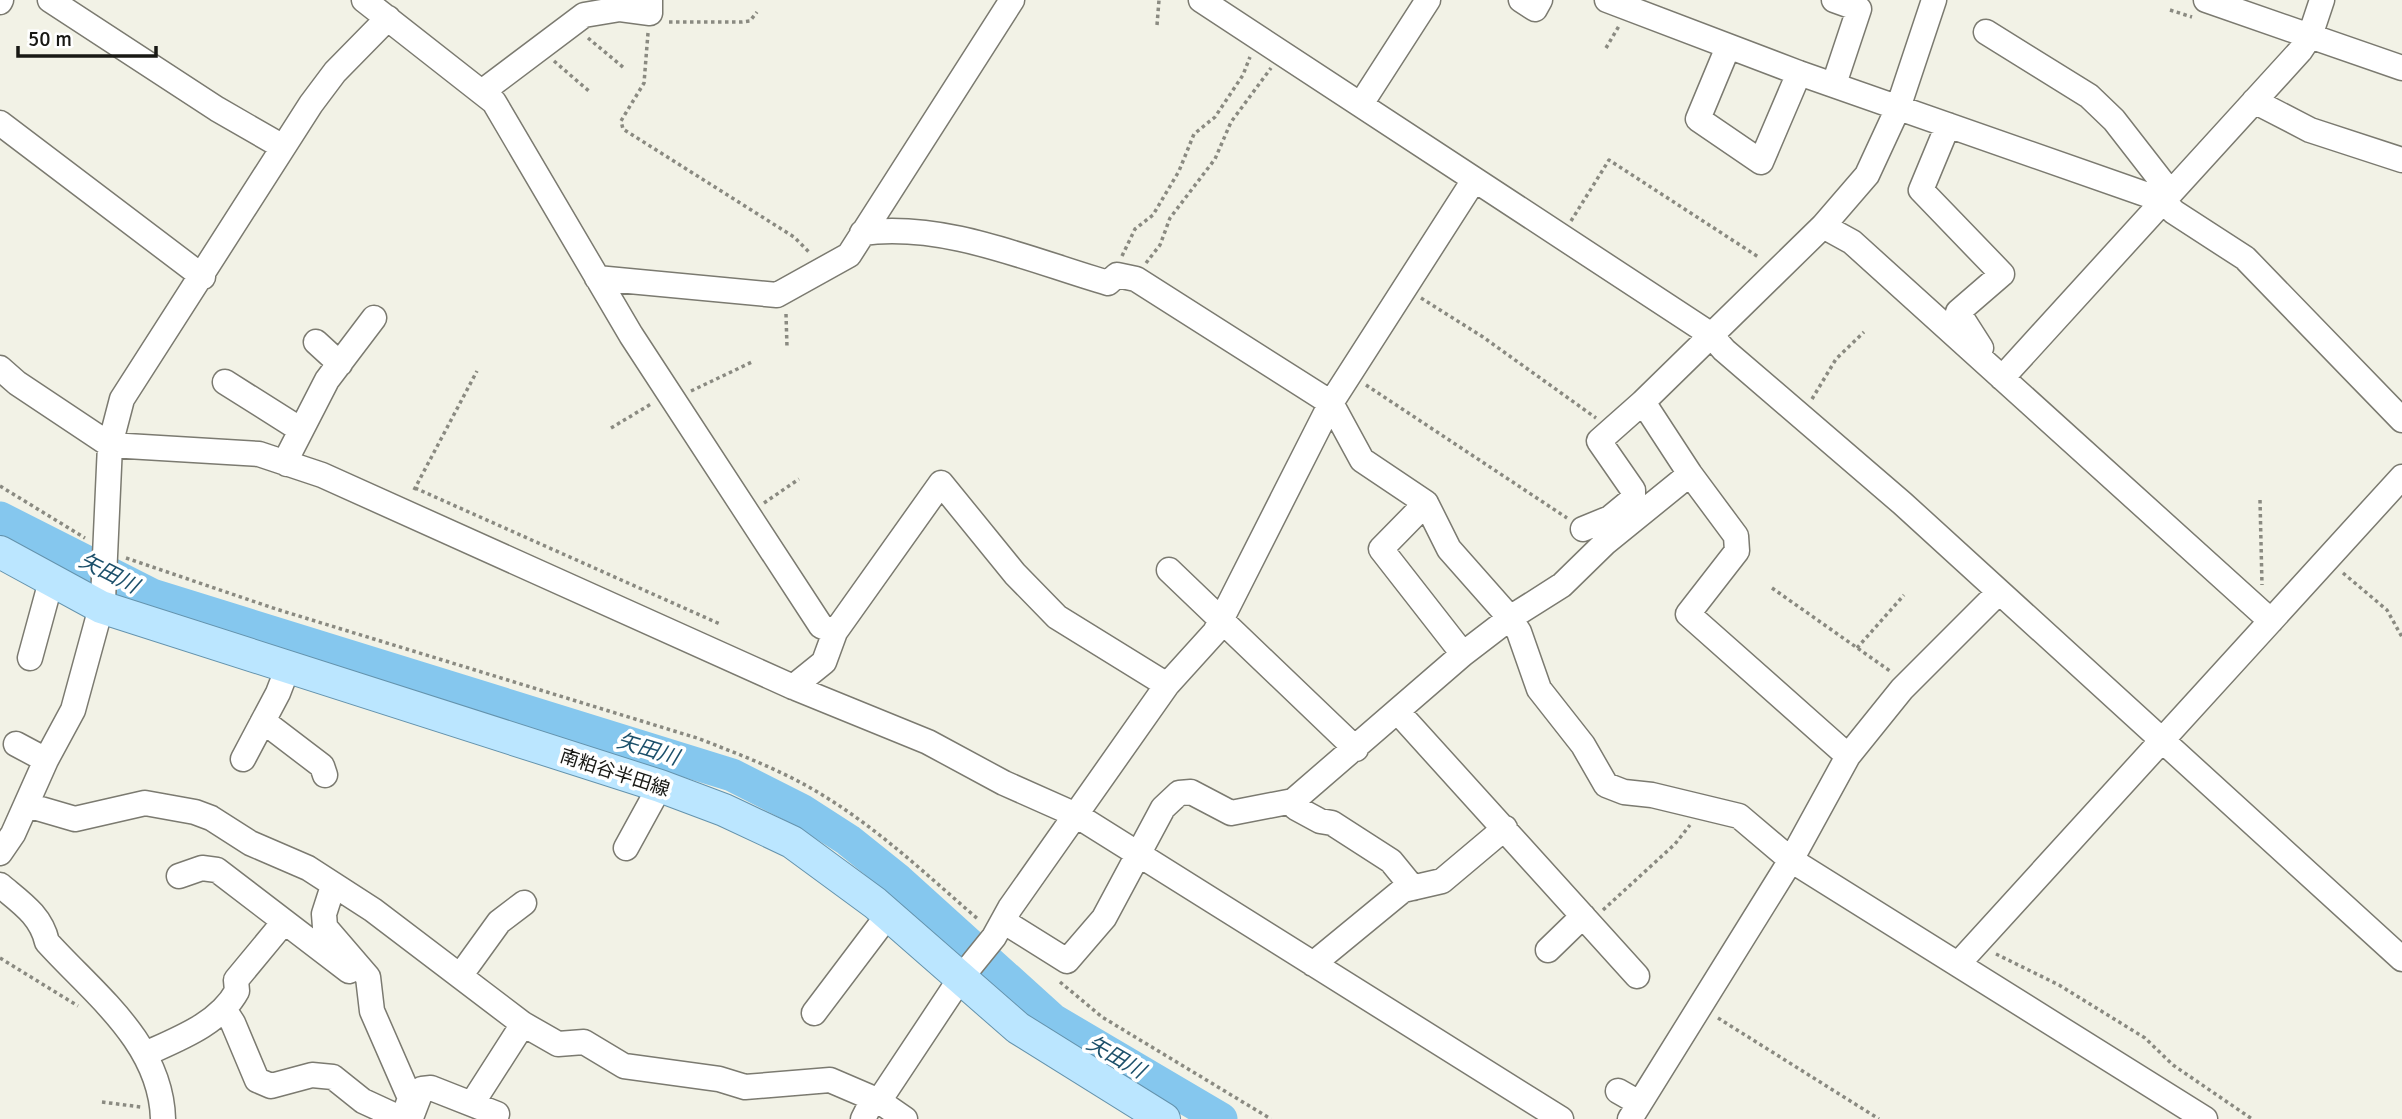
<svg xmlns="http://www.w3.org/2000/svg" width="2402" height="1119" font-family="Signika,'Noto Sans JP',sans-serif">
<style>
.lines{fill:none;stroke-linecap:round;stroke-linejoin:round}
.river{stroke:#85c7ee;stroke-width:33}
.minor-casing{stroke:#7b7a70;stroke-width:27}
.major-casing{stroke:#6493ad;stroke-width:34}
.path{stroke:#8a8a81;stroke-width:3.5;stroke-dasharray:3.5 3.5;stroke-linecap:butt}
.minor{stroke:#fff;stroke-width:24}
.major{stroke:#bbe6ff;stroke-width:32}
.labels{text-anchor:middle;stroke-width:7;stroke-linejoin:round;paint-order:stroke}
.street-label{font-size:19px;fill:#181814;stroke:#fff}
.water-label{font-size:21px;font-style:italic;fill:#1c506b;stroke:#fff}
</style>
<rect width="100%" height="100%" fill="#f2f2e6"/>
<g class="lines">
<!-- river -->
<path class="river" d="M0 518 152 595 732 775 803 811 848 840 898 880 1053 1020 1221 1119"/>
<defs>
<path id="minor" d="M50 0 217 109 283 147
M364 0 494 102 631 335 821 626 835 632 824 662 793 687
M1201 0 1710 334 1724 350 1902 503 2402 959
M1521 0 1535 9 1540 0
M1607 0 1799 73 2162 200 2174 212 2245 258 2402 420
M2206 0 2402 68
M0 2 1 0
M1986 32 2089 96 2114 120 2170 192
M1728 47 1698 119 1761 162 1799 73
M1834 84 1859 9 1834 0
M483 91 584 15 620 9 650 13V0
M2254 101 2310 130 2402 160
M1361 104 1428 0
M0 123 203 277
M1948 125 1921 190 2002 274 1958 312 1981 348
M1823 226 1852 242 2271 621
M862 233C945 222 1029 260 1108 283L1117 275 1136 279 1331 403 1362 460 1426 503 1449 549 1510 618 1519 632 1539 689 1583 745 1606 785 1624 792 1652 795 1739 816 1791 860 2205 1119
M597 278 777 295 849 255 1012 0
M316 342 340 364
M0 368 17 383 110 445 259 454 322 475 793 687 928 742 1004 783 1076 815 1561 1119
M2002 378 2300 51 2310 36 2322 0
M225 382 301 430
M287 464 290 452 327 380 374 318
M1426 503 1381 549 1463 654
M1583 529 1610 518 1633 499V490L1599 441 1643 402
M1169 570 1356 749
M835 632 941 483 1015 574 1057 617 1167 685
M30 658 51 581
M1398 712 1637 976
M263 721 322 766 325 775
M16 744 46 760
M1848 756 1688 614 1737 551 1736 536 1690 474 1643 402 1823 226 1867 175 1898 108 1934 0
M243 759 278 693 288 667
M1293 801 1296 808 1320 821 1332 823 1391 861 1413 888
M27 805 75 819 145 803 195 812 211 818 250 843 308 868 373 910 523 1024 558 1044 584 1042 624 1066 719 1079 745 1087 830 1080 879 1101 905 1119
M626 848 660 786
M0 853 13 834 46 760 73 710 103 600 110 445 122 399 311 104 335 72 388 18
M179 876 202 868 217 870 349 971
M0 885C20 902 41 915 47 942 94 994 161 1043 163 1119
M333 886 324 914 325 927 368 977 372 1011 410 1098 403 1119
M1003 921 1067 961 1104 918 1163 808 1179 793 1191 792 1231 813 1293 801 1463 654 1510 618 1562 585 1605 543 1690 474
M1548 950 1583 916
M1959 963 2402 477
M1313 964 1403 890 1442 881 1505 828
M460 976 499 922 524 903
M224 1009 233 1023 257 1080 271 1086 312 1075 333 1077 363 1101 402 1119
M814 1013 888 915
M145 1054C178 1039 219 1024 237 991L236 980 284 922
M1618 1091 1639 1103
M879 1101 960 979 994 937 1010 908 1167 685 1215 632 1331 403 1474 180
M473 1102 523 1024
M412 1115 422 1089 431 1088 497 1114
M863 1119 873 1099
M1630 1119 1791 860 1848 756 1902 689 1999 592"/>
<path id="major" d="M0 552 101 607 660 786 724 810 792 842 875 903 1018 1028 1164 1119"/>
</defs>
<!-- minor casing -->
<use href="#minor" class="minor-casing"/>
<!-- major casing -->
<use href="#major" class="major-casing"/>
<!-- path -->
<path class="path" d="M2170 10 2192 17
M669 22H742L750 21 757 12
M1157 25 1159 0
M648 33 644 83 621 121 623 129 794 237 810 253
M588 38 624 68
M1606 48 1619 26
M554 61 590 92
M1571 221 1609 160 1760 258
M1122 256 1135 229 1153 215 1179 171 1194 134 1215 117 1243 75 1250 57
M1146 263 1160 245 1170 218 1215 159 1231 122 1271 68
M1421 298 1483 337 1596 418
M786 314 787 347
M1366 385 1567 518
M691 391 752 362
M1812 399 1836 359 1864 332
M611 428 651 404
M0 486 85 538
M415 488 720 624
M414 490 477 371
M2260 500 2262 585
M764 503 799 479
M126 558 276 609 697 738C741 755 784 771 824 796 881 831 929 877 979 920
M2343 573 2387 610 2402 637
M1772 588 1890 671
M1857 648 1904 595
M1603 910 1675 844 1690 825
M1996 954 2059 985 2145 1038 2173 1065 2252 1119
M0 958 78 1006
M1060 982 1102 1017 1271 1119
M1718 1018 1879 1119
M102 1102 141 1107"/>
<!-- minor -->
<use href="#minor" class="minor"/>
<!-- major -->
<use href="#major" class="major"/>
</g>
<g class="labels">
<!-- street labels -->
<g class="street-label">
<text transform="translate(615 772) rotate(18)" y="7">南粕谷半田線</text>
</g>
<!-- water labels -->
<g class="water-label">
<text transform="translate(109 573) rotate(27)" y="7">矢田川</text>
<text transform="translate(648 749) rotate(17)" y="7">矢田川</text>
<text transform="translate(1116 1057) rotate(30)" y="7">矢田川</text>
</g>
</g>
<!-- scale -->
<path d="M18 46v10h138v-10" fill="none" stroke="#181814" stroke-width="3.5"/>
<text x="28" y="46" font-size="21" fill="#181814" stroke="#ffffff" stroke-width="5" paint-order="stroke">50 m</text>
</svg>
